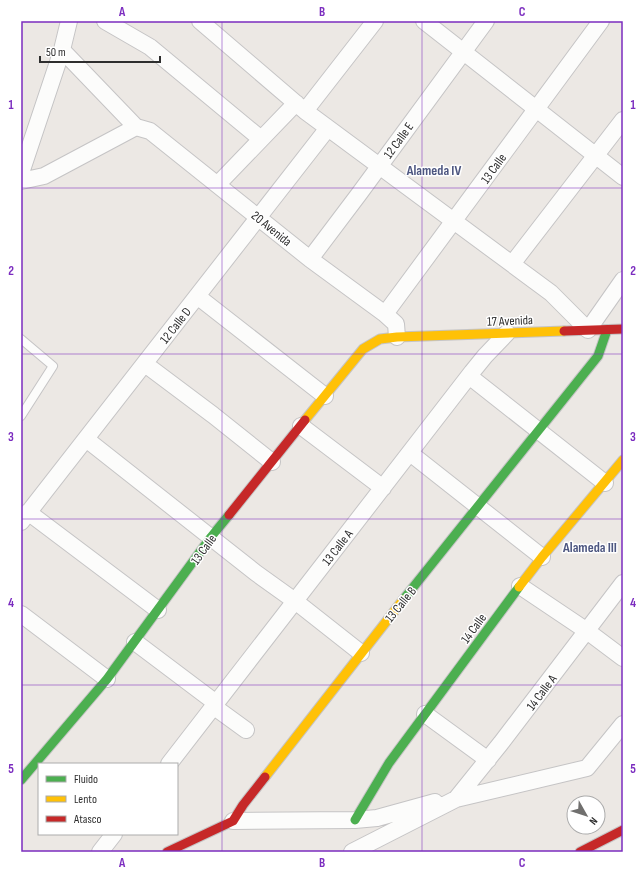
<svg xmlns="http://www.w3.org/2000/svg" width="644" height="873" font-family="'Sofia Sans Condensed',sans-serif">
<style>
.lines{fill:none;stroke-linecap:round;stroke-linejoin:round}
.lane-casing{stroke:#c5c4c5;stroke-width:10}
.street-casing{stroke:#c5c4c5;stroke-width:18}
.fast-casing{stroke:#c5c4c5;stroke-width:11}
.slow-casing{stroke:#c5c4c5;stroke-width:11}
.jam-casing{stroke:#c5c4c5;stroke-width:11}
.lane{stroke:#fcfcfb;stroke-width:8}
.street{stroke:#fcfcfb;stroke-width:16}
.fast{stroke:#4caf50;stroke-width:9}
.slow{stroke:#ffc107;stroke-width:9}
.jam{stroke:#c62828;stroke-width:9}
.grid{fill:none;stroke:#7b2cbf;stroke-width:1;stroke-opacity:0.55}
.labels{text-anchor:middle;stroke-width:3;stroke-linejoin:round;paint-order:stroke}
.street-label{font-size:13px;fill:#2e2e2e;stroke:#fff}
.neighbourhood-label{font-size:14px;font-weight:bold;fill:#4d5680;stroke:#fff}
.neatline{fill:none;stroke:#7b2cbf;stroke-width:1.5}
.grid-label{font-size:13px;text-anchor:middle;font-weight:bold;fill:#7b2cbf}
</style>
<rect width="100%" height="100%" fill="#ece8e4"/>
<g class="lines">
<defs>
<path id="lane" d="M21 339 53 366 21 416"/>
<path id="street" d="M105 21 150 47 261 139
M200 21 305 111 551 293 588 330 623 280
M424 21 623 177
M62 50 136 127
M305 111 375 21
M136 127 150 131 310 259 385 314 396 324 397 337
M21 173 62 50 69 21
M21 181 44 176 136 127
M218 184 296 103
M310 259 359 194 486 21
M512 264 623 120
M197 296 325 396
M385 314 601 21
M145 364 213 415 272 462
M469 376 605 483
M301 426 383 488
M86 439 256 573 295 601 361 653
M410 453 542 557
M28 512 158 610
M21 522 328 128
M520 586 587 631 623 658
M21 614 107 679
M135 642 216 703
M213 706 246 730
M425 714 488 760
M169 764 472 372 485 356 507 333
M456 799 501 743 623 583
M233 821 355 820 377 818 435 802
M100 852 114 834
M352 852 456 799 587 768 623 724"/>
<path id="fast" d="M403 600 598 356 607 330
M21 780 107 679 211 537 229 515
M355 820 389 763 519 587"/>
<path id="slow" d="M305 420 363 349 380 339 397 337 564 331
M519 587 542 557 623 460
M265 777 403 600"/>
<path id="jam" d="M564 331 623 329
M229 515 305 420
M167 852 233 821 243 805 265 777
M580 852 623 830"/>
</defs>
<!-- lane casing -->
<use href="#lane" class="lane-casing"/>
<!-- street casing -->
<use href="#street" class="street-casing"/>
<!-- fast casing -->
<use href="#fast" class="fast-casing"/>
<!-- slow casing -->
<use href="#slow" class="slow-casing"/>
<!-- jam casing -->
<use href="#jam" class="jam-casing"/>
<!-- lane -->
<use href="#lane" class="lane"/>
<!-- street -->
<use href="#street" class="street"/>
<!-- fast -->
<use href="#fast" class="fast"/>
<!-- slow -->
<use href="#slow" class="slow"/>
<!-- jam -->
<use href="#jam" class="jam"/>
</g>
<!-- grid -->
<path class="grid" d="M222 21V852M422 21V852M21 188H623M21 354H623M21 519H623M21 685H623"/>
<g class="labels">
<!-- street labels -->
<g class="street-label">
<text transform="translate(398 140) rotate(-54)" y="5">12 Calle E</text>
<text transform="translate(493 168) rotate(-54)" y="5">13 Calle</text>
<text transform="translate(272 228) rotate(39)" y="5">20 Avenida</text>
<text transform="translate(510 320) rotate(-2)" y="5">17 Avenida</text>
<text transform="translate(175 325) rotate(-52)" y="5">12 Calle D</text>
<text transform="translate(337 547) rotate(-52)" y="5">13 Calle A</text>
<text transform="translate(203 549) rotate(-54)" y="5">13 Calle</text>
<text transform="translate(400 604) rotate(-51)" y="5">13 Calle B</text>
<text transform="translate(473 628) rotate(-54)" y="5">14 Calle</text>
<text transform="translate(541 692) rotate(-53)" y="5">14 Calle A</text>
</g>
<!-- neighbourhood labels -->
<g class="neighbourhood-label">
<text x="434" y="175">Alameda IV</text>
<text x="590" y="552">Alameda III</text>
</g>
</g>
<!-- border -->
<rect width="644" height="873" fill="none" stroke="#ffffff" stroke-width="44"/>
<!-- legend -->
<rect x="38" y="763" width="140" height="72" fill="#ffffff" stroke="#ababab"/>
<rect x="46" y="776" width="20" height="6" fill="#4caf50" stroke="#ababab"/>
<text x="74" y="783" font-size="12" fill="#2e2e2e">Fluido</text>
<rect x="46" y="796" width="20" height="6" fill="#ffc107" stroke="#ababab"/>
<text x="74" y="803" font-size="12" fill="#2e2e2e">Lento</text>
<rect x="46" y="816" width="20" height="6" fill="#c62828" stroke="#ababab"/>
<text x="74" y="823" font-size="12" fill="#2e2e2e">Atasco</text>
<!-- north arrow -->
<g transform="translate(586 815) rotate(129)"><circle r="19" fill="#ffffff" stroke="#ababab"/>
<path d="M0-3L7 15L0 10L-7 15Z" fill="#706f6e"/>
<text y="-6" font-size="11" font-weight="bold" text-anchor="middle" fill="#2e2e2e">N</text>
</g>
<!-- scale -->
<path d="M40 56v6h120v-6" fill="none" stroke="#2e2e2e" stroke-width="2"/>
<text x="46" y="56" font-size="12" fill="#2e2e2e" stroke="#ffffff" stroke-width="3" paint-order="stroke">50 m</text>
<rect x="22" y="22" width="600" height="829" class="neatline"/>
<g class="grid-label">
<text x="122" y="16">A</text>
<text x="322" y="16">B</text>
<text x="522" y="16">C</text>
<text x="11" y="109">1</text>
<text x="633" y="109">1</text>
<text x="11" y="275">2</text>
<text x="633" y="275">2</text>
<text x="11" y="441">3</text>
<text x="633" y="441">3</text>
<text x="11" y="607">4</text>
<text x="633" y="607">4</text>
<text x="11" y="773">5</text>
<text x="633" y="773">5</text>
<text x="122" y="867">A</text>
<text x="322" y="867">B</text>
<text x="522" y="867">C</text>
</g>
</svg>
